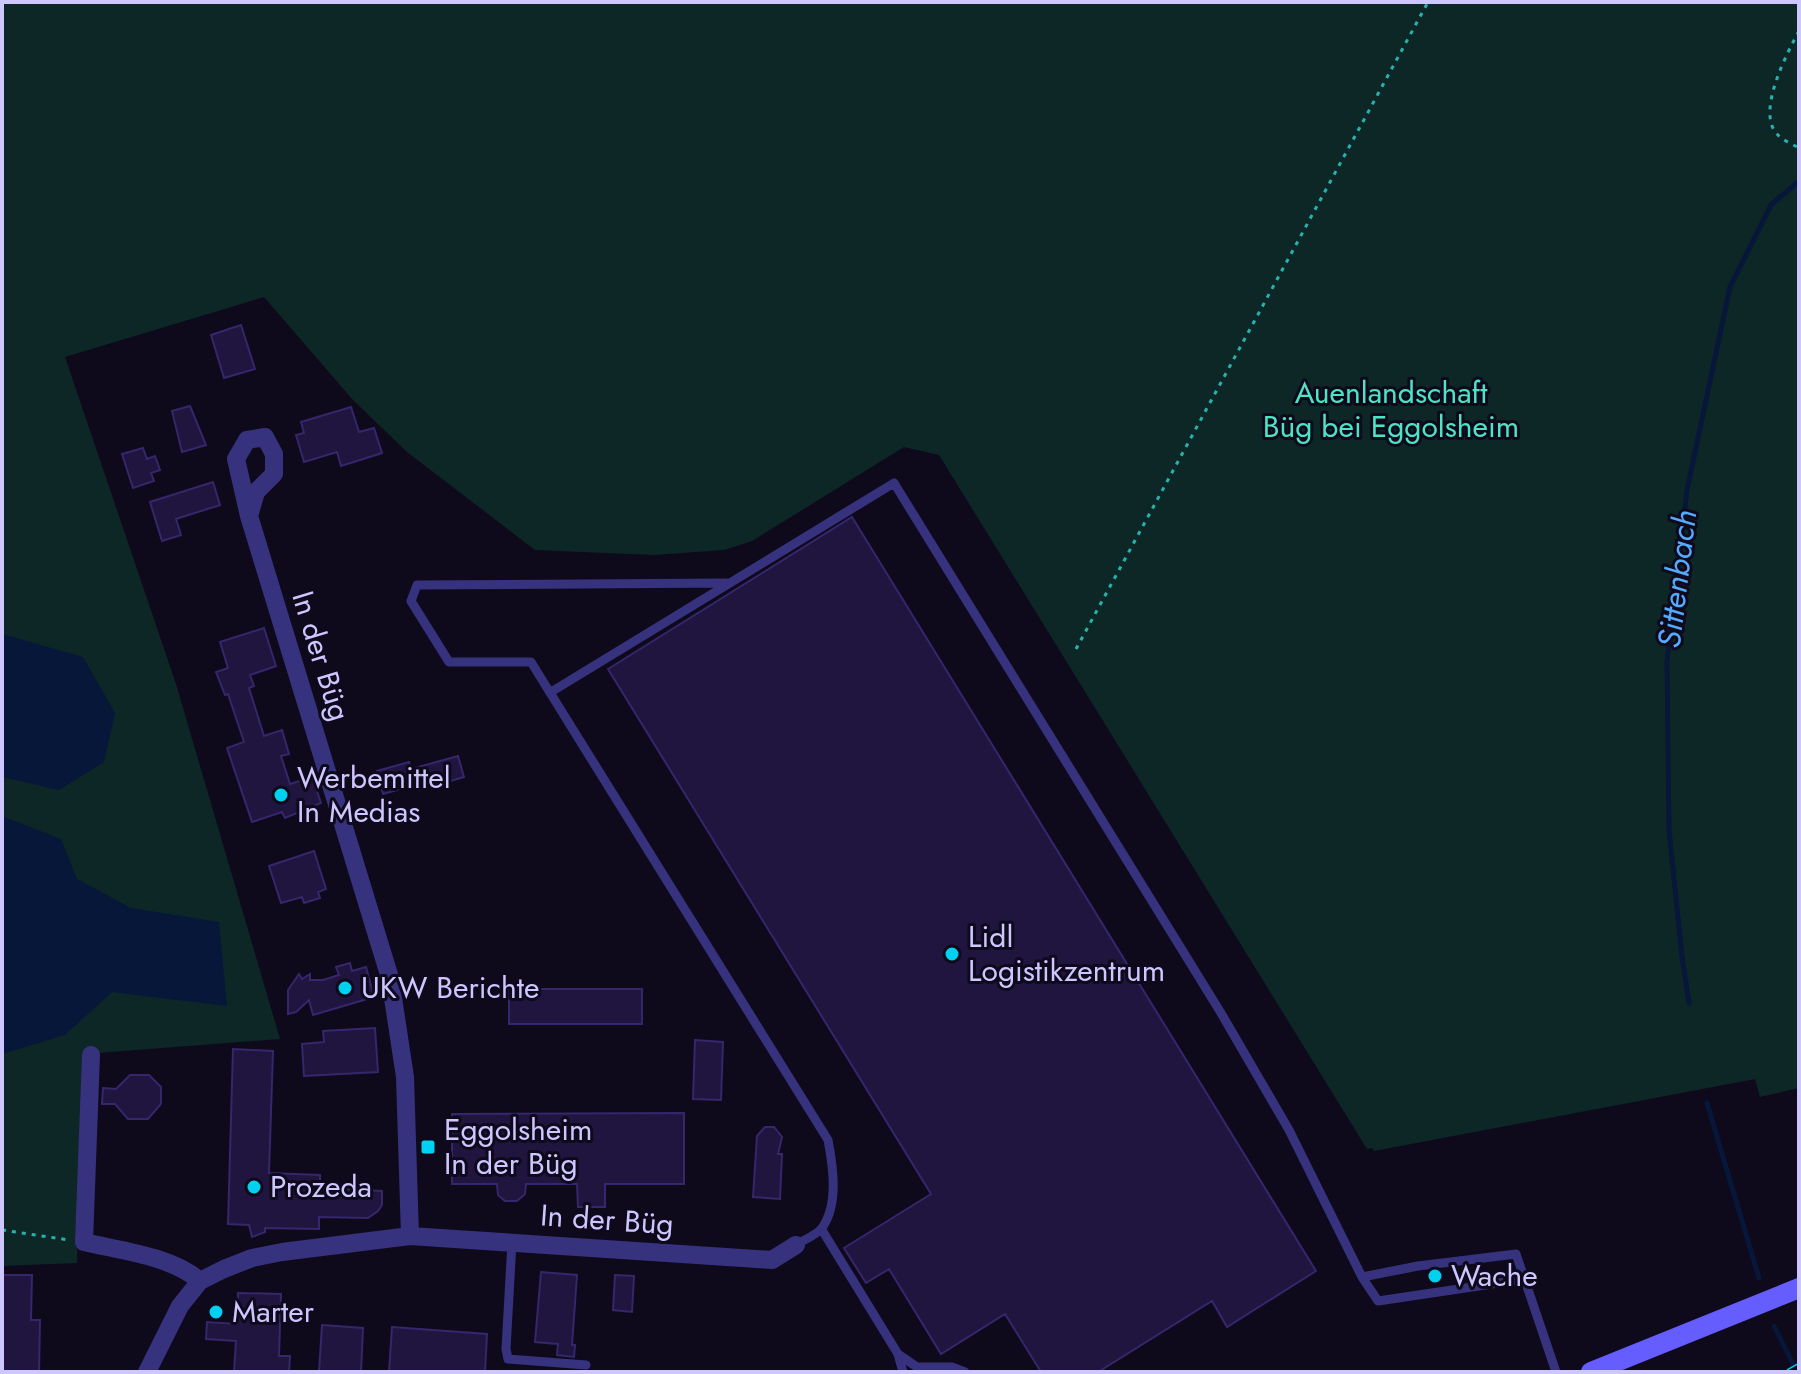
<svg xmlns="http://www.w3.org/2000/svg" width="1801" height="1374" font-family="Jost,sans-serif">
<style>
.green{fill:#0d2727}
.water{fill:#06173a}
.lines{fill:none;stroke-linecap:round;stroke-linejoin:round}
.stream{stroke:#06173a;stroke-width:5}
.building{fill:#1f153e;stroke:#36266c;stroke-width:2}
.path{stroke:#26b3af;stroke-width:3;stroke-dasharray:4 6;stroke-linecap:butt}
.lane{stroke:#37327e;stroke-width:9}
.street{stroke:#37327e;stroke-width:18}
.secondary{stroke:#665dff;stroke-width:20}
.rail-casing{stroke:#00d1f1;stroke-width:8}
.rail{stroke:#0e0a1c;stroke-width:5;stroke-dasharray:15;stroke-linecap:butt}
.poi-dot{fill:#00d1f1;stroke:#0e0a1c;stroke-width:3}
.labels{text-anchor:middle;stroke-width:6;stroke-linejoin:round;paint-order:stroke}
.park-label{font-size:30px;fill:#4ce4c3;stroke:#0e0a1c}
.street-label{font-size:30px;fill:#cec6ff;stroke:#0e0a1c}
.poi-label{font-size:30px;fill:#cec6ff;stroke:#0e0a1c;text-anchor:start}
.water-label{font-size:32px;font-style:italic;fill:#54aaff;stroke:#0e0a1c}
</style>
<rect width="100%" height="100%" fill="#0e0a1c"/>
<!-- green -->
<path class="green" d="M2 2H1799V1088L1760 1097 1755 1079 1374 1151 1372 1148 1367 1149 939 455 904 447 752 541 724 550 654 555 535 550 407 452 353 400 264 297 65 357 176 684 280 1039 84 1054 77 1263 2 1266Z"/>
<!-- water -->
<path class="water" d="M2 634 83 657 115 713 104 762 59 790 2 777Z
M2 816 61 839 77 879 131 908 219 922 227 1006 112 992 65 1035 2 1054Z"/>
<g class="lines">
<!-- stream -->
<path class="stream" d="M1689 1003 1682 957 1669 830 1667 662 1687 490 1730 287 1771 205 1799 181
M1707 1103 1759 1278
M1774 1326 1797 1372"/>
</g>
<!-- building -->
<path class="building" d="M241 325 255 369 224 378 211 335Z
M190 406 206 445 182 452 172 411Z
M351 407 359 432 374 428 382 453 341 466 337 452 304 462 296 435 304 433 301 422Z
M143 448 147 459 155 456 160 470 151 473 154 481 133 488 122 454Z
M213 482 220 505 176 519 181 535 162 541 150 502Z
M852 517 1316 1271 1227 1327 1212 1301 1098 1372H1041L1005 1314 941 1354 889 1269 866 1283 844 1248 931 1194 608 669Z
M264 628 276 666 250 675 254 686 249 688 264 736 282 730 289 754 281 756 290 784 312 777 321 803 285 818 282 812 252 822 227 748 244 742 228 694 225 695 216 672 228 668 220 642Z
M458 756 464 777 419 790 418 784 383 794 377 771 409 762 411 769Z
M314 851 326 889 318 892 320 898 304 903 302 897 281 903 269 866Z
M350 963 352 971 366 967 374 997 313 1015 309 1000 296 1012 288 1014V990L299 974 302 979 310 974V980H323L339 975 336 967Z
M509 989H642V1024H509Z
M375 1028 378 1072 304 1076 302 1044 324 1042 323 1031Z
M695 1040 723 1042 721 1100 693 1099Z
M233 1049 273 1051 269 1173 320 1175V1188L382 1191V1205L378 1211 368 1218 319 1217V1229L265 1228V1232L252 1237 249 1225 228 1224Z
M130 1075H149L161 1087V1104L148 1119H128L115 1104H102L103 1088 116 1089Z
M684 1113V1184H605V1207H578L577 1184H526L525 1194 517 1201H505L498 1195 497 1184H452V1114Z
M765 1127H774L782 1137 778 1154H782L780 1199 753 1197 757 1136Z
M541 1272 577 1275 572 1345H575L574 1357 557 1355 558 1344 535 1342Z
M2 1275H32L31 1320H40L39 1372H2Z
M615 1275 634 1276 632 1312 613 1310Z
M238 1293 281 1294 279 1356H290L289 1372H234L236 1341 206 1339 207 1322 237 1324Z
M322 1325 363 1328 361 1372H319Z
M392 1327 487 1334 485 1372H389Z"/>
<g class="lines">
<!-- path -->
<path class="path" d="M1799 31C1787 53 1756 112 1777 134 1782 140 1792 144 1799 148
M1076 649 1428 2
M2 1230 69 1240"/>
<!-- lane -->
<path class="lane" d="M726 583 417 585 411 601 449 662H531L828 1140C833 1166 839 1204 822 1228 817 1235 803 1240 796 1245
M551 692 894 483 1221 1013 1289 1130 1362 1277 1378 1301 1526 1279
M822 1230 898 1354 903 1372
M512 1242 506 1349 508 1359 586 1365
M1362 1277 1418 1266 1516 1254 1556 1372
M898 1354 917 1367H952L965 1372"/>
<!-- street -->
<path class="street" d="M249 516 256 492 274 474V454L265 437 247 440 236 459 249 516 390 978 405 1077 410 1236
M91 1055 84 1242C122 1251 171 1256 200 1281
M147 1372 180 1306 200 1281 224 1269 252 1258 282 1252 410 1236 772 1260 796 1245"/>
<!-- secondary -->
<path class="secondary" d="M1591 1372 1799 1288"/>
<defs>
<path id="rail" d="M1790 1372 1799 1367"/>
</defs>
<!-- rail casing -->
<use href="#rail" class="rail-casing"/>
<!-- rail -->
<use href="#rail" class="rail"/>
</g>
<!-- markers -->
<g class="poi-dot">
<circle cx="281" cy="795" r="8"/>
<circle cx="952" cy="954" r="8"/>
<circle cx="345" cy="988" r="8"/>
<rect x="420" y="1139" width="16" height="16" rx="4"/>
<circle cx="254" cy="1187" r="8"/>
<circle cx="1435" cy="1276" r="8"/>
<circle cx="216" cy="1312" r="8"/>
</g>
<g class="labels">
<!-- park labels -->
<g class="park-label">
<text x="1391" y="403">Auenlandschaft<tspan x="1391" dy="34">Büg bei Eggolsheim</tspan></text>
</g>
<!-- street labels -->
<g class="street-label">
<text transform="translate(321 656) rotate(73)" y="10">In der Büg</text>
<text transform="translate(607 1220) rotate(4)" y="10">In der Büg</text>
</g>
<!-- poi labels -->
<g class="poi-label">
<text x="297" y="788">Werbemittel<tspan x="297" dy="34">In Medias</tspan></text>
<text x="968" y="947">Lidl<tspan x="968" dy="34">Logistikzentrum</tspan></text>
<text x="361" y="998">UKW Berichte</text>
<text x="444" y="1140">Eggolsheim<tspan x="444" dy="34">In der Büg</tspan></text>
<text x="270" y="1197">Prozeda</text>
<text x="1451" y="1286">Wache</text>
<text x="232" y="1322">Marter</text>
</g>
<!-- water labels -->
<g class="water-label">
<text transform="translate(1677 579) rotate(-83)" y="11">Sittenbach</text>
</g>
</g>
<!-- border -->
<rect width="1801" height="1374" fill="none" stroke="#cec6ff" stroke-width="8"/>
</svg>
